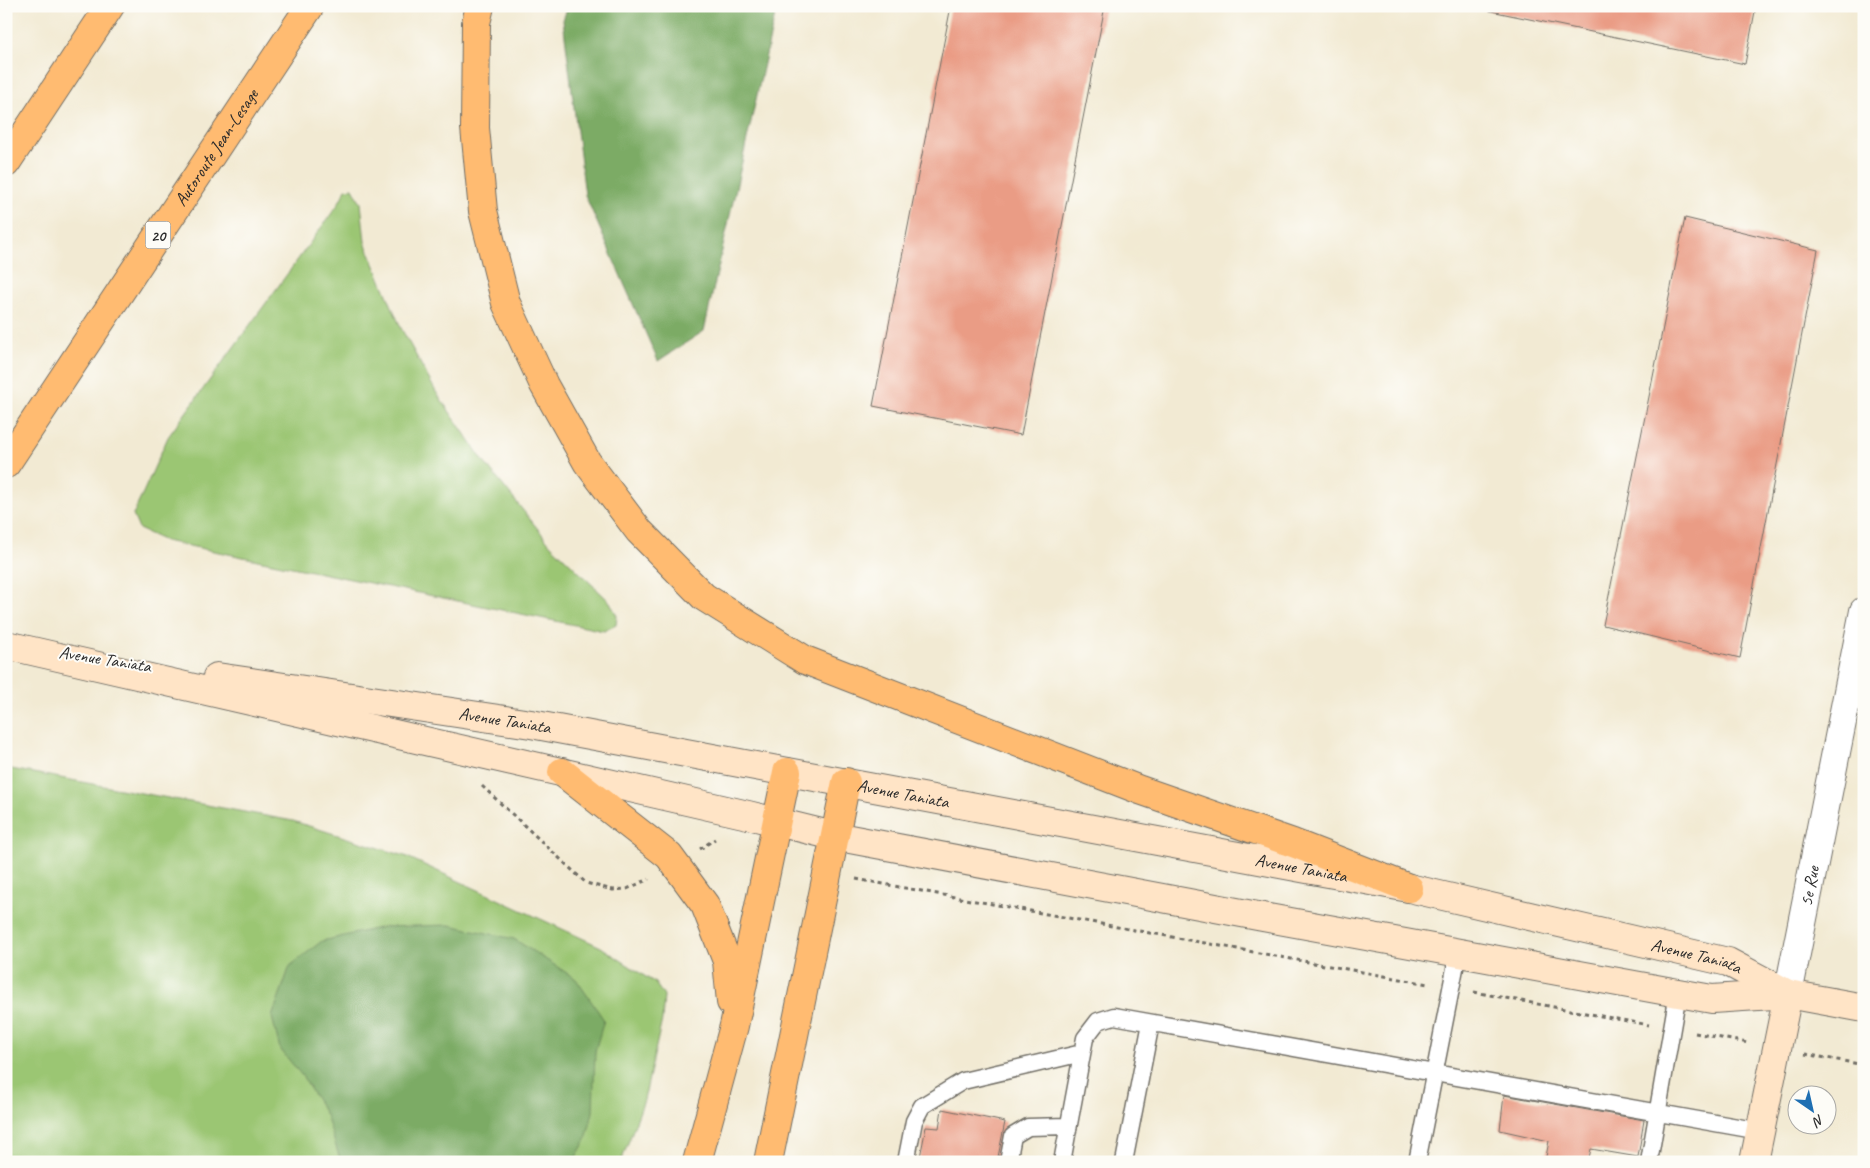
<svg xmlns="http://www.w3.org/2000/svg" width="1870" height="1168" font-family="Caveat,sans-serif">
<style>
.green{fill:#9bc673;stroke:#63784f}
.forest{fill:#7cab65;stroke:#546b48}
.building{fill:#ea9c85}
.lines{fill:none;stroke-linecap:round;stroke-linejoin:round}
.lane-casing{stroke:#716e66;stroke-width:19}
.street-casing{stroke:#716e66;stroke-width:30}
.secondary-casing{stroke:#716e66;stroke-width:30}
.highway-casing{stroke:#716e66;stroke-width:30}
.path{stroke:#716e66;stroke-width:3;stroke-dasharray:4 4;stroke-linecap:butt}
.lane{stroke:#fff;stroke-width:16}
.street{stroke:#fff;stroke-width:28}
.secondary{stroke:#ffe4c6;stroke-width:28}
.highway{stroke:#ffbb71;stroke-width:28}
.labels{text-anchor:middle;stroke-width:4;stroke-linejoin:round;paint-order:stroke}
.shield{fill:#fdfcf7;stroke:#6a6a68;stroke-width:1}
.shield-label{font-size:16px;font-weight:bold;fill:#2b2b2b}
.street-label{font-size:18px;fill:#2b2b2b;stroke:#fdfcf7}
</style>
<rect width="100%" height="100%" fill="#fdfcf7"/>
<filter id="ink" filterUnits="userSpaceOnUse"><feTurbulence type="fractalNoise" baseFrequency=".02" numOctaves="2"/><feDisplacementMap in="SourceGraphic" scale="10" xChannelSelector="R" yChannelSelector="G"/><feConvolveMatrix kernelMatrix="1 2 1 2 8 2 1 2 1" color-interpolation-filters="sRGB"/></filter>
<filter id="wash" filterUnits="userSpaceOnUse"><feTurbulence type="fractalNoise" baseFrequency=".0096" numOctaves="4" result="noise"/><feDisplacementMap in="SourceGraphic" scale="20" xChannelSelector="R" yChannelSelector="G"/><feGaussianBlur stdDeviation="1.12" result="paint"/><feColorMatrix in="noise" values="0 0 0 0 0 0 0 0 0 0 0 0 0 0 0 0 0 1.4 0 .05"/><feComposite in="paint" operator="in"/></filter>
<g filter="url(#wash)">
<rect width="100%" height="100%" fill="#f2ead3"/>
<!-- green -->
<path class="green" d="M353 188 361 203 365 242 401 328 436 392 484 462 550 544 610 602 617 616 616 625 604 631 165 541 139 529 133 515 168 437 337 206 346 189Z
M6 768 293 821 405 856 601 947 655 983 664 996 662 1020 644 1100 621 1162H6Z"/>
<!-- forest -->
<path class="forest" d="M568 6H777L704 331 658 361 585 195 563 20Z
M450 925 514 939 576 979 604 1020 595 1051 593 1112 586 1140 573 1162H341L326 1115 303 1077 280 1049 272 1017 290 966 322 941 383 927Z"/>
<g id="blocks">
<!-- building -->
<path class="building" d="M951 6H1105L1021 435 873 406Z
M1467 6H1756L1745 64Z
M1685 218 1818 250 1740 658 1603 625Z
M1504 1095 1644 1120 1638 1157 1591 1149 1588 1162H1545L1549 1141 1500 1130Z
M942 1109 1005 1122 997 1162H919L926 1127 939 1128Z"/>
</g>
</g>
<g filter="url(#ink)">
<use href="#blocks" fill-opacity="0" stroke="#716e66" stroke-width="1"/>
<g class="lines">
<defs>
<path id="lane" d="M906 1162 914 1121 922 1106 963 1081 1082 1053
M1008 1162 1013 1136 1028 1127 1068 1126
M1062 1162 1085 1038 1098 1021 1114 1016 1760 1131
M1124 1162 1151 1023
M1417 1162 1458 953
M1649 1162 1678 993"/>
<g id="street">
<path id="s1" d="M1788 994 1864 611"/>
</g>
<g id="secondary">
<path d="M6 645 748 815 834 836 1263 917 1678 993 1712 999 1788 994 1864 1008"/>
<path id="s2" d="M217 677 531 724 1409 888 1728 962 1788 994"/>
<path d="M1754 1162 1788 994"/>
</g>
<g id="highway">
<path d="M480 6 476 23 475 128 483 211 506 303 544 385 587 462 639 531 704 597 805 660 1140 790 1293 843 1409 888"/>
<path d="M6 163 110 6"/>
<path id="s3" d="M6 464 310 6"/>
<path d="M562 772 669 856 705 905 727 961 731 1002"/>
<path d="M697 1162 734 1026 787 772"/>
<path d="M768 1162 846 782"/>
</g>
</defs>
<!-- lane casing -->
<use href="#lane" class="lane-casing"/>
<!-- street casing -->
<use href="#street" class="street-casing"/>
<!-- secondary casing -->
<use href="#secondary" class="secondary-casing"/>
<!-- highway casing -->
<use href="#highway" class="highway-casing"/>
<!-- path -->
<path class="path" d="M482 786 586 883 613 890 627 889 649 879
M700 849 715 839
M856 879 1428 984
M1474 992 1649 1025
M1695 1033 1748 1043
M1805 1054 1864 1065"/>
<!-- lane -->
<use href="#lane" class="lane"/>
<!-- street -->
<use href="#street" class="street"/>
<!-- secondary -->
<use href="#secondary" class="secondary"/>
<!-- highway -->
<use href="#highway" class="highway"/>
</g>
</g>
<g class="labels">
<!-- shield labels -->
<rect class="shield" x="145.5" y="221.5" width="25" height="27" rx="4"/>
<g class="shield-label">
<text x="158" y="241">20</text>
</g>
<!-- street labels -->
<g class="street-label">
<text dy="6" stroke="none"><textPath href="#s3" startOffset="380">Autoroute Jean-Lesage</textPath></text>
<text transform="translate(105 659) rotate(9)" y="6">Avenue Taniata</text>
<text dy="6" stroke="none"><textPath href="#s2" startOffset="291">Avenue Taniata</textPath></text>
<text dy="6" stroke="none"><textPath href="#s2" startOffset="696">Avenue Taniata</textPath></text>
<text dy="6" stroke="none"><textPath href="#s2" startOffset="1101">Avenue Taniata</textPath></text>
<text dy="6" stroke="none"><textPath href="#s1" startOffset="110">5e Rue</textPath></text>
<text dy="6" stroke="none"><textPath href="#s2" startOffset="1506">Avenue Taniata</textPath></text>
</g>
</g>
<!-- margin -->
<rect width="1870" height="1168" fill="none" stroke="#fdfcf7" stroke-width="25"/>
<!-- north arrow -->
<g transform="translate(1812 1110) rotate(146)"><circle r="24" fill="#fdfcf7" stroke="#a9a8a5"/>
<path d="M0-4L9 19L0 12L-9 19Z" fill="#1f6fb2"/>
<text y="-8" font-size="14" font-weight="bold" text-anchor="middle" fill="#2b2b2b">N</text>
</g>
</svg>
